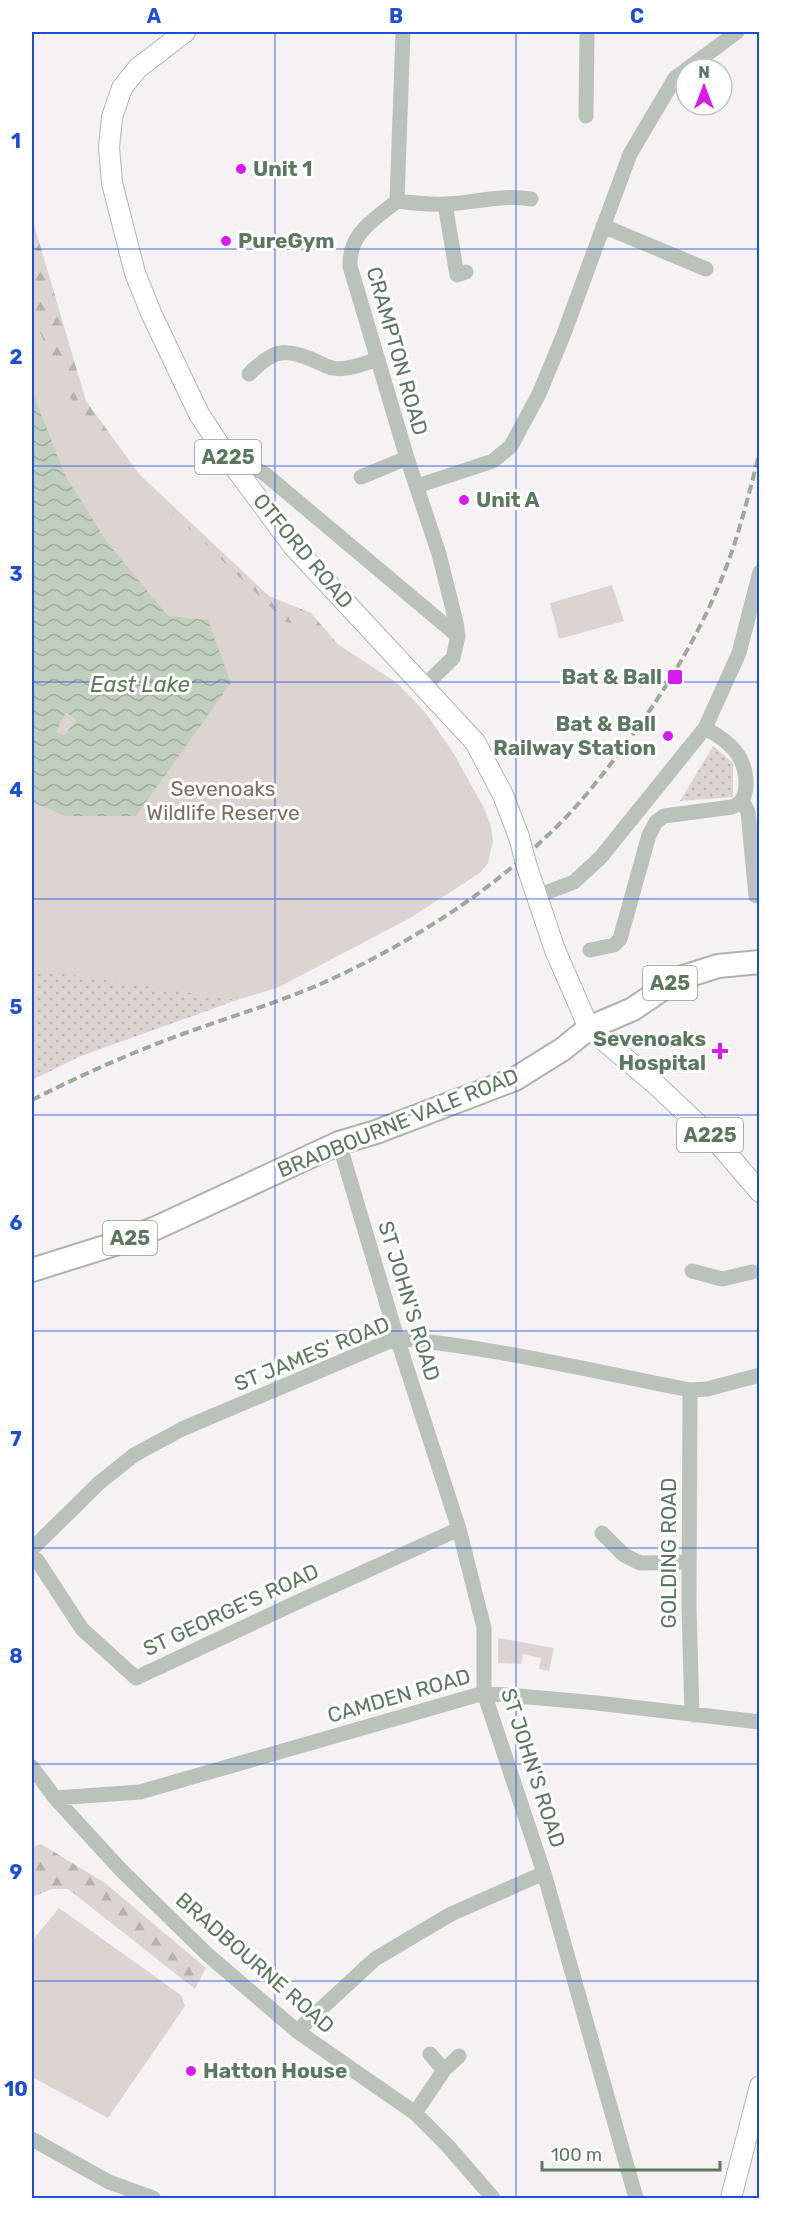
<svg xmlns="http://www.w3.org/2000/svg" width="791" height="2230" font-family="Rubik,sans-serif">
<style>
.grass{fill:url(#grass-dots)}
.forest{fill:url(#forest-firs)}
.green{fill:#dbd4d1}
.water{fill:url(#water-waves);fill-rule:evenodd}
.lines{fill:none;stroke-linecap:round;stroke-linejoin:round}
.major-casing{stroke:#adb8ae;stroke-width:22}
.highway-casing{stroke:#abb5ac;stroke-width:26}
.minor{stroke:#b9c3ba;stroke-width:15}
.major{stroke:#fff;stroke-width:20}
.highway{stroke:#fff;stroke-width:22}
.rail{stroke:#9baa9c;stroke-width:4;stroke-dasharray:9 4.5;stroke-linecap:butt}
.major-bridge-casing{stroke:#adb8ae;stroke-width:22;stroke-linecap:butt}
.major-bridge{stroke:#fff;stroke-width:20}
.grid{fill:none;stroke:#1d4ed8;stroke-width:1.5;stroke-opacity:0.55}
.poi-dot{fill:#d819ef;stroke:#fff;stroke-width:2}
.labels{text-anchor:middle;stroke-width:6;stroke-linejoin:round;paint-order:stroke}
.shield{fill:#fff;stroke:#8ca18e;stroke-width:1.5}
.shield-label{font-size:20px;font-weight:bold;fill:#5b795e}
.poi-label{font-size:21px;font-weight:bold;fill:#5b795e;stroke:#fff;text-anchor:start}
.street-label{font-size:21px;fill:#5b795e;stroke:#fff}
.park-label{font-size:21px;fill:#7c6e62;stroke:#fff}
.water-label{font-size:22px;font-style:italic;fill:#5c7b5a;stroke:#fff}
.neatline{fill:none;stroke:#1d4ed8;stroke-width:2}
.grid-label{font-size:20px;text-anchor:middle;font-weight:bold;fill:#1d4ed8}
</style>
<defs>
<pattern id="grass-dots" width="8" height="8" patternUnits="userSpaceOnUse" patternTransform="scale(1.5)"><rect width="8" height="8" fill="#dbd4d1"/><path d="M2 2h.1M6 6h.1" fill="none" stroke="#b5b1ad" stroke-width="1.8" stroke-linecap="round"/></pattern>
<pattern id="forest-firs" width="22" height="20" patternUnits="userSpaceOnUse" patternTransform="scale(1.5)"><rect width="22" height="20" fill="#dbd4d1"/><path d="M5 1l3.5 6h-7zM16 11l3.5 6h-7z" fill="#b5b1ad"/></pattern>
<pattern id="water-waves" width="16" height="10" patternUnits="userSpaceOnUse" patternTransform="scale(1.5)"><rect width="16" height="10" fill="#c1cfbf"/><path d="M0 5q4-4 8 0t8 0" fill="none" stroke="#a0ad9e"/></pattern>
</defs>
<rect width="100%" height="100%" fill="#f6f2f3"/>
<!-- grass -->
<path class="grass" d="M713 746 733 763V797L680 801Z
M32 969 61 972 237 1000 81 1056 32 1080Z"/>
<!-- forest -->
<path class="forest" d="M32 220 33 221 86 401 140 475 269 596 311 613 365 676 307 709 32 367Z
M41 1844 105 1883 206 1968 195 1989 68 1889H52L32 1897V1847Z"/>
<!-- green -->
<path class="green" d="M32 315 84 427 286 622 310 626 397 683 425 712 454 754 484 808 491 826 493 841 488 863 480 873 410 918 277 988 237 1000 32 969Z
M612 585 624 621 559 639 550 603Z
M498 1638 554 1648 549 1671 539 1669 541 1658 523 1654 521 1664 498 1663Z
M59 1908 181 1995 185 2006 108 2118 32 2077V1941Z"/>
<!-- water -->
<path class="water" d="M32 391 66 477 107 542 168 616 208 620 231 683 136 816H65L32 802ZM66 712 77 721 64 735 56 732Z"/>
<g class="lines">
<defs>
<path id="major" d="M185 32 138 68 122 88 112 117 109 147 112 183 135 273 151 313 199 414 230 461 293 546 475 742 503 795 519 837
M527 867 555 950 589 1028 653 1082 717 1142 760 1192
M731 2198 760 2086"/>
<path id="highway" d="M32 1270 118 1243 156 1228 339 1143 376 1132 515 1079 563 1049 589 1028 633 1009 677 979 718 966 760 962"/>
</defs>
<!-- major casing -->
<use href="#major" class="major-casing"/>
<!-- highway casing -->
<use href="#highway" class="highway-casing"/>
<!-- minor -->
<path class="minor" d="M403 32 397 201C374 220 349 233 350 266L407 458 439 554 456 622 458 636 453 658 423 687
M687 69 737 32
M586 116 587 32
M397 201C413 203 429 205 445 204 473 203 503 194 531 199
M445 204 457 275 466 272
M603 226 706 269
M249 374C271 352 282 347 311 359 318 362 325 366 332 368 347 371 365 363 378 359
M254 468 265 474 458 636
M361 477 407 458
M417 486 493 461 511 446 539 394 563 336 630 154 675 78 686 70
M742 800 748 812 756 896
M537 896 574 882 601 857 705 728 739 653 760 572
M590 950 614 945 620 939 649 835 656 822 664 816 732 807C742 803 745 797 746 786 747 756 729 741 705 728
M339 1143 397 1338 459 1529 484 1628V1693L544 1873 636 2198
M692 1271 722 1279 752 1272
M690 1390 689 1607 692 1715
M602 1533 624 1555 640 1563 689 1562
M32 1553V1549L99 1483 134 1455 182 1429 397 1338C496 1348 593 1371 690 1390L707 1389 760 1375
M32 1556 37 1560 82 1629 136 1678 302 1600 459 1529
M32 1767 55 1798 121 1870 208 1955 297 2031 415 2113 447 2145 493 2198
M55 1798 140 1792 484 1693 597 1703 760 1722
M297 2031 375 1959 451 1914 544 1873
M430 2054 444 2070
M415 2113 444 2070 459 2056
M32 2139 109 2182 153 2198"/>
<!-- major -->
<use href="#major" class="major"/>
<!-- highway -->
<use href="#highway" class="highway"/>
<!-- rail -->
<path class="rail" d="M32 1100C83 1074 135 1051 188 1032 238 1014 290 999 338 976 414 940 488 893 548 835 572 813 593 787 613 761 659 701 700 637 727 565 741 528 750 489 760 451"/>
<defs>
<path id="major-bridge" d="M519 837 527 867"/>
</defs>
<!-- major-bridge casing -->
<use href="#major-bridge" class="major-bridge-casing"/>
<!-- major-bridge -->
<use href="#major-bridge" class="major-bridge"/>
</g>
<!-- grid -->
<path class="grid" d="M275 32V2198M516 32V2198M32 249H760M32 466H760M32 682H760M32 899H760M32 1115H760M32 1331H760M32 1548H760M32 1764H760M32 1981H760"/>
<!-- markers -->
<g class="poi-dot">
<circle cx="241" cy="169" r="6"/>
<circle cx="226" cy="241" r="6"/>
<circle cx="464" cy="500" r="6"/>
<rect x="667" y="669" width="16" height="16" rx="3"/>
<circle cx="668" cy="736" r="6"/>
<path d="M717 1042h6v6h6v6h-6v6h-6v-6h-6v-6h6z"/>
<circle cx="191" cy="2071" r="6"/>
</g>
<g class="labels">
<!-- shield labels -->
<g class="shield">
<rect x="195" y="440" width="66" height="34" rx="4.5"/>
<rect x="643" y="966" width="54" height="34" rx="4.5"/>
<rect x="677" y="1118" width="66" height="34" rx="4.5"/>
<rect x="103" y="1221" width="54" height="34" rx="4.5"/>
</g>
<g class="shield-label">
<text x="228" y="464">A225</text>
<text x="670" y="990">A25</text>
<text x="710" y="1142">A225</text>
<text x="130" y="1245">A25</text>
</g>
<!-- poi labels -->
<g class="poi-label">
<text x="253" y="176">Unit 1</text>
<text x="238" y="248">PureGym</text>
<text x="476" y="507">Unit A</text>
<text x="662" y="684" text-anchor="end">Bat &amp; Ball</text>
<text x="656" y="731" text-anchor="end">Bat &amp; Ball<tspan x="656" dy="24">Railway Station</tspan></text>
<text x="706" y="1046" text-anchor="end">Sevenoaks<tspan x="706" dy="24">Hospital</tspan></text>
<text x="203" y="2078">Hatton House</text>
</g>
<!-- street labels -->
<g class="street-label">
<text transform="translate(397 351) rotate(74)" y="7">CRAMPTON ROAD</text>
<text transform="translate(303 551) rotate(50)" y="7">OTFORD ROAD</text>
<text transform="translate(398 1123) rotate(-22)" y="7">BRADBOURNE VALE ROAD</text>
<text transform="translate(409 1301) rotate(73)" y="7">ST JOHN'S ROAD</text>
<text transform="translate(312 1354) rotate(-22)" y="7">ST JAMES' ROAD</text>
<text transform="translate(669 1553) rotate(-90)" y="7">GOLDING ROAD</text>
<text transform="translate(231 1610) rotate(-25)" y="7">ST GEORGE'S ROAD</text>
<text transform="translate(399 1696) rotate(-16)" y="7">CAMDEN ROAD</text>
<text transform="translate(533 1768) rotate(72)" y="7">ST JOHN'S ROAD</text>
<text transform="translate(255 1963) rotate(41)" y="7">BRADBOURNE ROAD</text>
</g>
<!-- park labels -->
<g class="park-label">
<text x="223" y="796">Sevenoaks<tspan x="223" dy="24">Wildlife Reserve</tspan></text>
</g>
<!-- water labels -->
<g class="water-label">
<text x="140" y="692">East Lake</text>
</g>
</g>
<!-- border -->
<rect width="791" height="2230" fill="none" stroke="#ffffff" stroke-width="66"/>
<!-- north arrow -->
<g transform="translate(704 87)"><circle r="28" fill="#ffffff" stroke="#bdc9bf" stroke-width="1.5"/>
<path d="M0-4.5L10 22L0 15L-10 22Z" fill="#d819ef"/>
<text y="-9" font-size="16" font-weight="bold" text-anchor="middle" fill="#5b795e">N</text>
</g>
<!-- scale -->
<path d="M542 2161v9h178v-9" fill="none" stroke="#5b795e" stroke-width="3"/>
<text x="551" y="2161" font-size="18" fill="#5b795e" stroke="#ffffff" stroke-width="4.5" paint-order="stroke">100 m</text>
<rect x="33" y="33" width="725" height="2164" class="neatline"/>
<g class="grid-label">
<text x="154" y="23">A</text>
<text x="396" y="23">B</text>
<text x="637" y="23">C</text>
<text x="16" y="148">1</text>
<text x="16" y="364">2</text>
<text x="16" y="581">3</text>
<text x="16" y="797">4</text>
<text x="16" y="1014">5</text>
<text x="16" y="1230">6</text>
<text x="16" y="1446">7</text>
<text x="16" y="1663">8</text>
<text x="16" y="1879">9</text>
<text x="16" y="2096">10</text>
</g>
</svg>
